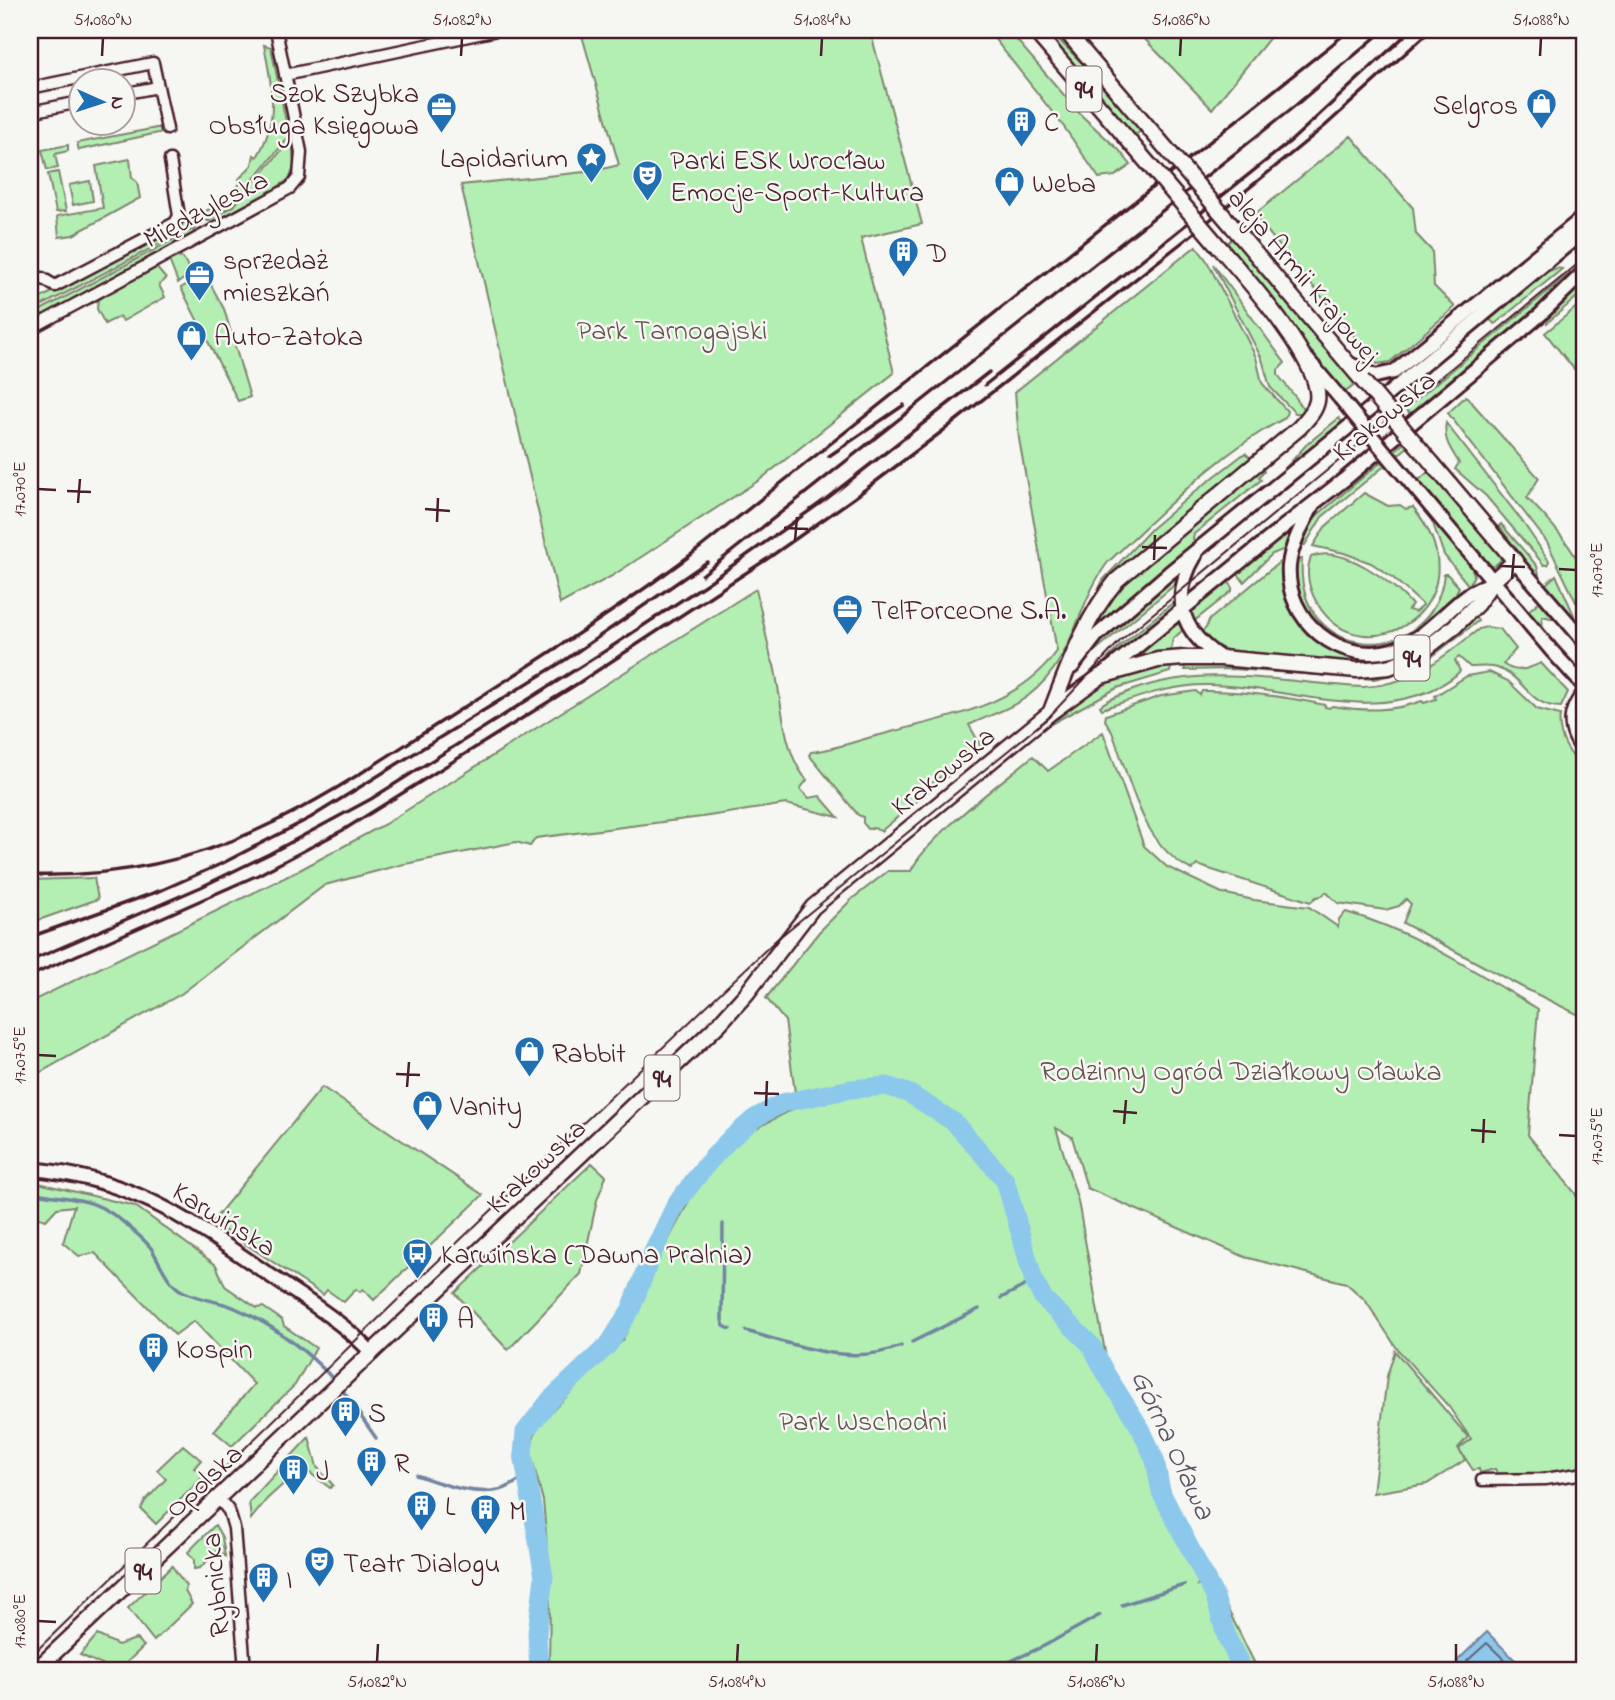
<svg xmlns="http://www.w3.org/2000/svg" width="1615" height="1700" font-family="'Indie Flower',sans-serif">
<style>
.green{fill:#b3eeb3;stroke:#7e866f;stroke-width:2}
.water{fill:#8cc8ec;stroke:#72849f;stroke-width:2}
.lines{fill:none;stroke-linecap:round;stroke-linejoin:round}
.shore{stroke:#646378;stroke-width:2}
.stream{stroke:#72849f;stroke-width:3.5}
.river{stroke:#8cc8ec;stroke-width:19}
.minor-casing{stroke:#4a1f2b;stroke-width:15}
.tertiary-casing{stroke:#4a1f2b;stroke-width:18}
.secondary-casing{stroke:#4a1f2b;stroke-width:18}
.primary-casing{stroke:#4a1f2b;stroke-width:19}
.minor{stroke:#f6f6f2;stroke-width:10}
.tertiary{stroke:#f6f6f2;stroke-width:12}
.secondary{stroke:#f6f6f2;stroke-width:12}
.primary{stroke:#f6f6f2;stroke-width:14}
.tram{stroke:#4a1f2b;stroke-width:2}
.rail{stroke:#4a1f2b;stroke-width:3.5}
.secondary-bridge-casing{stroke:#4a1f2b;stroke-width:18;stroke-linecap:butt}
.primary-bridge-casing{stroke:#4a1f2b;stroke-width:19;stroke-linecap:butt}
.secondary-bridge{stroke:#f6f6f2;stroke-width:12}
.primary-bridge{stroke:#f6f6f2;stroke-width:14}
.ticks{fill:none;stroke:#4a1f2b;stroke-width:2.5}
.labels{text-anchor:middle;stroke-width:5;stroke-linejoin:round;paint-order:stroke}
.shield{fill:#f6f6f2;stroke:#7e6067;stroke-width:2}
.shield-label{font-size:26px;font-weight:bold;fill:#4a1f2b}
.poi-label{font-size:28px;fill:#4a1f2b;stroke:#f6f6f2;text-anchor:start}
.street-label{font-size:28px;fill:#4a1f2b;stroke:#f6f6f2}
.park-label{font-size:28px;fill:#64534d;stroke:#f6f6f2}
.water-label{font-size:30px;font-style:italic;fill:#5e5265;stroke:#f6f6f2}
.neatline{fill:none;stroke:#4a1f2b;stroke-width:2.5}
.ticks-label{font-size:18px;text-anchor:middle;fill:#4a1f2b}
</style>
<rect width="100%" height="100%" fill="#f6f6f2"/>
<filter id="ink" filterUnits="userSpaceOnUse"><feTurbulence type="fractalNoise" baseFrequency=".0143" numOctaves="2"/><feDisplacementMap in="SourceGraphic" scale="14" xChannelSelector="R" yChannelSelector="G"/><feConvolveMatrix kernelMatrix="1 2 1 2 8 2 1 2 1" color-interpolation-filters="sRGB"/></filter>
<g filter="url(#ink)">
<!-- green -->
<path class="green" d="M590 30H870L922 224 861 238 894 373 761 479 612 576 560 604 461 185 594 171 619 165 581 32Z
M993 30H1008L1082 116 1119 150 1131 165 1115 176 1099 178 1064 127 990 33Z
M1044 30H1049L1090 71 1142 130 1134 136Z
M1136 30H1276L1212 109Z
M264 45 271 47 289 137 231 206 206 220 204 212 215 206 242 182 239 179 252 165 254 155 257 157C280 120 272 85 264 45Z
M162 127 163 132 79 150 77 143Z
M1351 136 1413 208 1416 234 1432 251 1434 286 1455 307 1390 362 1377 364 1254 215Z
M292 138 294 167 289 179 259 200 216 223 208 221 234 206Z
M68 145V151L55 154 58 168 47 170 42 150Z
M130 159 132 178 137 182 140 198 73 235 59 237 57 216 103 208 96 166Z
M58 172 66 211 56 212 48 174Z
M90 181 93 201 73 205 69 185Z
M194 217 196 225 39 307 37 300Z
M195 228 192 236 52 311 44 315 37 312Z
M1233 238 1356 384 1344 393 1226 244Z
M1196 246 1207 261 1256 357 1262 383 1287 411 1285 418C1218 453 1163 511 1108 562 1075 606 1076 659 1028 696 1011 709 987 716 969 725L981 746 975 754 943 780 940 777 933 783 935 786 881 831 874 828 868 829 863 823V817L858 815 809 755 811 752C834 750 858 740 880 735 941 718 1018 708 1057 651L1019 439 1015 392Z
M176 257 183 258 190 271 189 275 178 283 169 260Z
M1213 264 1285 363 1278 370V375C1285 384 1290 390 1297 399L1298 403 1305 409 1303 413H1295L1270 387 1262 359Z
M156 267 166 279 159 285 165 297 123 321 120 316 105 324 97 309 98 298Z
M1557 268 1562 269 1495 324 1489 319 1546 272Z
M1571 272 1534 310 1411 415 1405 409Z
M205 274 224 309 250 397 238 401 181 288Z
M1581 283H1585V290L1547 323 1546 319 1550 313Z
M1585 300V360L1574 369 1545 333Z
M1466 396 1539 478 1527 498C1547 518 1579 552 1585 579 1586 584 1585 591 1585 596L1576 602 1547 542 1448 413Z
M1339 418 1343 424 1206 535 1282 472 1306 445Z
M1446 423 1522 521 1549 561 1548 565H1544L1486 496 1455 469 1459 463C1451 449 1443 441 1446 423Z
M1405 442 1409 446 1322 517 1305 545 1298 547 1305 530 1315 517Z
M1245 453 1252 459 1093 602 1103 580 1152 528 1197 490Z
M1261 468 1264 471 1259 477 1261 480 1194 534 1193 539 1197 544 1092 631 1104 607 1126 580Z
M1430 470 1499 553 1501 560 1493 567 1489 566 1418 481Z
M1364 493 1388 506 1400 505 1406 509 1413 507C1491 603 1363 682 1317 603 1309 589 1305 572 1311 557 1343 544 1393 582 1412 605L1408 610 1415 612 1423 605 1391 576 1371 563 1344 553 1313 546 1325 527Z
M1431 518 1471 566 1474 575 1469 586 1444 555Z
M1501 524 1537 566 1539 574 1537 576 1499 526Z
M1294 528 1288 548 1272 554 1244 582 1237 573Z
M1302 559C1294 667 1434 669 1444 574H1447L1459 587 1456 593 1458 597C1438 614 1418 636 1392 644 1339 661 1289 613 1296 560Z
M1282 560H1284C1277 624 1338 677 1400 654 1425 645 1445 622 1465 605L1467 608C1431 637 1410 660 1360 663L1235 653 1214 645 1200 633 1206 628 1209 620Z
M1180 572 1177 583 1096 650 1093 649 1127 613Z
M1556 575 1574 615 1572 617 1545 585Z
M1227 580 1232 586V591L1193 622 1190 613 1191 610Z
M756 589 771 658 774 665C782 700 783 754 807 780L800 789 809 798 820 796 838 817 786 804 702 817 536 838 530 846 516 842 400 865 325 885 181 994 30 1078V1002L296 872 385 824Z
M1176 600V607L1093 674 1120 646Z
M1540 601 1555 619 1542 616 1543 630 1527 612Z
M1475 617 1478 621 1425 662 1404 672 1374 679 1233 669 1185 670 1184 662 1358 676 1376 675 1397 671 1424 659Z
M1178 621H1181L1184 629 1173 639 1170 654 1130 661Z
M1486 627 1500 629 1516 649 1503 664C1516 674 1527 669 1541 663L1568 692 1561 707C1527 706 1526 677 1497 668 1488 665 1479 667 1470 667L1459 657 1455 660 1460 671C1453 679 1443 684 1434 689 1362 722 1282 685 1206 685 1169 685 1137 698 1102 709L1100 706C1105 701 1115 697 1123 694 1199 661 1284 683 1363 687 1415 684 1440 659 1479 629Z
M1172 663 1170 672 1117 688 1049 725 1085 697 1114 679Z
M1489 672 1508 681 1537 709 1560 715C1557 737 1568 754 1585 769V1018L1522 987 1403 923 1411 904 1406 899 1399 906 1385 910 1338 903 1326 892 1322 896 1316 897 1311 902 1197 865 1192 870C1141 845 1131 781 1112 732L1105 720 1106 715 1161 696 1196 691 1200 695 1202 691C1243 690 1285 697 1325 705V707L1329 708 1332 706C1363 711 1392 712 1422 701L1424 703 1436 699 1435 696 1467 676Z
M1103 732 1144 846 1167 867 1222 893 1254 900 1309 907 1338 927 1339 919 1346 912C1416 932 1476 972 1538 1009L1528 1135 1575 1193 1585 1218V1469L1563 1474 1499 1475 1495 1469 1480 1473 1479 1469 1473 1470 1459 1449 1471 1439 1449 1407 1398 1350 1365 1300 1346 1283 1245 1257 1087 1188 1072 1137 1056 1128 1078 1201 1107 1363 1149 1427 1172 1497 1258 1670H549L550 1597 546 1533 543 1501 530 1451 537 1426 622 1341 643 1299 655 1265 691 1197 722 1158 745 1134 797 1107 785 1021 766 998 819 932 852 899 888 871H911C925 839 1003 781 1033 756L1048 771Z
M94 878 98 899 30 923V880Z
M322 1087 483 1195 374 1300 363 1289 360 1292 356 1289 344 1302 327 1290 323 1295 212 1222Z
M592 1163 606 1176 597 1200 581 1274 508 1350 455 1293Z
M30 1181 135 1206 216 1265 225 1286 257 1308 263 1307 282 1320 284 1326 316 1348 295 1385 232 1446 214 1431 254 1384 194 1321 175 1335 95 1253 79 1256 63 1243 74 1206 57 1208 46 1220 30 1215Z
M1395 1351 1468 1437 1458 1448 1465 1460 1427 1484 1373 1493 1387 1376Z
M309 1437 317 1467 333 1485 330 1488 302 1467 267 1499 251 1519 249 1502Z
M183 1445 201 1460 194 1468 205 1475 156 1524 141 1509 145 1501 166 1479 157 1470Z
M215 1525 222 1537 225 1556 217 1551 200 1568 194 1569V1560L188 1552Z
M172 1566 186 1586 185 1591 192 1604 154 1641 128 1608Z
M97 1635 118 1645 136 1639 144 1646 119 1670C108 1670 91 1659 80 1655Z"/>
<!-- water -->
<path class="water" d="M1487 1632 1525 1670H1461L1457 1661Z"/>
<g class="lines">
<!-- shore -->
<path class="shore" d="M1467 1670V1661L1487 1643 1515 1670"/>
<!-- stream -->
<path class="stream" d="M30 1192C74 1201 91 1194 128 1226 136 1233 145 1240 151 1248 160 1262 167 1283 182 1291 198 1299 217 1301 233 1307 271 1323 309 1352 336 1382
M723 1224 722 1320 724 1326 730 1329
M1001 1298 1034 1281
M746 1331C795 1345 851 1367 901 1346
M912 1342 979 1309
M341 1388 376 1438
M416 1475C442 1484 476 1497 503 1489 512 1486 520 1480 527 1475
M1198 1585 1208 1583
M1122 1605 1184 1585
M991 1670 1044 1646 1100 1615"/>
<!-- river -->
<path class="river" d="M539 1670 537 1633 544 1577 523 1454 525 1432 550 1400 609 1344 631 1309 653 1252 676 1204 706 1165 728 1141 755 1118 782 1103 851 1089 887 1086 910 1094 954 1122 1005 1180 1034 1281 1043 1298 1091 1345 1106 1374 1141 1429 1155 1460 1161 1492 1215 1597 1227 1638 1243 1670"/>
<defs>
<path id="minor" d="M285 75 497 30
M30 88 153 63 167 129
M122 94 158 87
M30 112 80 102
M1585 235 1581 246 1585 260
M30 280 42 278 55 286 175 223 179 216 170 160
M30 301 33 316 38 325
M30 329 290 188 299 177 301 152 276 30
M1585 690C1565 712 1566 732 1585 754
M1482 1480 1545 1479 1585 1473
M219 1499 229 1511 234 1528 245 1670"/>
<path id="tertiary" d="M30 1169C131 1177 189 1220 271 1276 306 1300 343 1322 372 1353"/>
<path id="secondary" d="M1307 359 1340 398
M1350 364 1375 376 1394 372 1585 216
M1410 482 1552 651 1585 687
M1312 507C1302 525 1291 545 1289 566 1285 620 1339 665 1392 650 1423 641 1444 612 1469 594 1477 589 1485 586 1493 581
M1195 556C1170 598 1181 632 1221 658
M1515 561 1585 642
M1072 667 1096 636 1169 573 1346 429 1585 230
M1102 675 1287 524 1345 479 1540 315 1585 271"/>
<path id="primary" d="M1034 30 1135 148
M1065 30 1153 133
M1233 227 1362 380
M1051 711C1068 667 1086 616 1117 580L1299 428C1306 420 1315 412 1317 401 1324 363 1240 271 1214 241
M36 1670 718 1025 747 993 813 907 1051 712 1101 676 1158 660 1184 658H1221L1357 670 1389 667 1419 654 1454 627 1477 604 1493 581 1515 561 1432 463"/>
</defs>
<!-- minor casing -->
<use href="#minor" class="minor-casing"/>
<!-- tertiary casing -->
<use href="#tertiary" class="tertiary-casing"/>
<!-- secondary casing -->
<use href="#secondary" class="secondary-casing"/>
<!-- primary casing -->
<use href="#primary" class="primary-casing"/>
<!-- minor -->
<use href="#minor" class="minor"/>
<!-- tertiary -->
<use href="#tertiary" class="tertiary"/>
<!-- secondary -->
<use href="#secondary" class="secondary"/>
<!-- primary -->
<use href="#primary" class="primary"/>
<!-- tram -->
<path class="tram" d="M30 1657 418 1280 776 940 1048 718 1121 640 1585 258"/>
<!-- rail -->
<path class="rail" d="M985 385 1292 140 1411 30
M829 456 904 405
M702 575 1296 105 1384 30
M30 875C108 877 186 863 257 830 328 798 393 752 458 711 537 661 617 610 692 554L1350 30
M30 937 162 890 223 863 310 818 565 660 707 562
M30 961 201 887 269 854 371 799 605 651 709 582 826 499 989 372
M30 976 258 875 345 829 577 684 767 559 854 498 944 430 1189 237 1325 126 1431 30"/>
<defs>
<path id="secondary-bridge" d="M1340 398 1410 482"/>
<path id="primary-bridge" d="M1153 133 1233 227
M1135 148 1214 241
M1362 380 1432 463"/>
</defs>
<!-- secondary-bridge casing -->
<use href="#secondary-bridge" class="secondary-bridge-casing"/>
<!-- primary-bridge casing -->
<use href="#primary-bridge" class="primary-bridge-casing"/>
<!-- secondary-bridge -->
<use href="#secondary-bridge" class="secondary-bridge"/>
<!-- primary-bridge -->
<use href="#primary-bridge" class="primary-bridge"/>
</g>
</g>
<!-- ticks -->
<path class="ticks" d="M102 56 103 38M461 56 462 38M821 56 822 38M1180 56 1181 38M1540 56 1541 38M38 489 56 490M67 491 91 492M78 503 80 479M425 509 450 511M437 522 438 498M784 528 808 529M795 541 797 517M1142 547 1167 548M1154 560 1155 535M1501 566 1525 567M1559 569 1576 570M1512 579 1514 554M38 1055 56 1056M396 1074 420 1075M407 1087 409 1062M754 1093 779 1094M766 1106 767 1081M1113 1111 1137 1113M1124 1124 1126 1100M1471 1130 1496 1132M1559 1135 1576 1136M1483 1143 1484 1119M38 1621 56 1622M377 1662 378 1644M737 1662 738 1644M1096 1662 1097 1644M1456 1662V1644"/>
<!-- icons -->
<defs>
<symbol id="shop-pin" viewBox="-11 -11 22 30"><path d="M0 17L-7.5 6A9.5 9.5 0 1 1 7.5 6Z" fill="#1f6fb2" stroke="#f6f6f2"/><path d="M-5-2.5h2.3a2.7 3.5 0 0 1 5.4 0H5L5.5 6h-11ZM-1.5-2.5h3a1.5 2.3 0 0 0-3 0Z" fill="#fff"/></symbol>
<symbol id="office-pin" viewBox="-11 -11 22 30"><path d="M0 17L-7.5 6A9.5 9.5 0 1 1 7.5 6Z" fill="#1f6fb2" stroke="#f6f6f2"/><path d="M-6-3h4V-5.5h4V-3h4V5H-6ZM-1-4.5V-3h2v-1.5ZM-6 0V1H6V0Z" fill="#fff"/></symbol>
<symbol id="building-pin" viewBox="-11 -11 22 30"><path d="M0 17L-7.5 6A9.5 9.5 0 1 1 7.5 6Z" fill="#1f6fb2" stroke="#f6f6f2"/><path d="M-4-6H4V6H1V3H-1V6H-4ZM-2.5-4.3h1.7v1.8h-1.7ZM.8-4.3h1.7v1.8H.8ZM-2.5-1h1.7V.8h-1.7ZM.8-1h1.7V.8H.8Z" fill="#fff"/></symbol>
<symbol id="sight-pin" viewBox="-11 -11 22 30"><path d="M0 17L-7.5 6A9.5 9.5 0 1 1 7.5 6Z" fill="#1f6fb2" stroke="#f6f6f2"/><path d="M0-6L1.8-2.2L6-1.7L2.9 1.2L3.7 5.4L0 3.3L-3.7 5.4L-2.9 1.2L-6-1.7L-1.8-2.2Z" fill="#fff"/></symbol>
<symbol id="theatre-pin" viewBox="-11 -11 22 30"><path d="M0 17L-7.5 6A9.5 9.5 0 1 1 7.5 6Z" fill="#1f6fb2" stroke="#f6f6f2"/><path d="M-5-5.5Q0-4 5-5.5V0Q5 5 0 6Q-5 5-5 0ZM-3.3-2.5H-1v1.5H-3.3ZM1-2.5H3.3v1.5H1ZM-2.8 1Q0 5.5 2.8 1Z" fill="#fff"/></symbol>
<symbol id="bus-pin" viewBox="-11 -11 22 30"><path d="M0 17L-7.5 6A9.5 9.5 0 1 1 7.5 6Z" fill="#1f6fb2" stroke="#f6f6f2"/><path d="M-5-6H5V4H4V6H2V4H-2V6H-4V4H-5ZM-3.5-4V0h7V-4ZM-3.5 1.2v1.5H-2V1.2ZM2 1.2v1.5H3.5V1.2Z" fill="#fff"/></symbol>
</defs>
<g fill-rule="evenodd">
<use href="#shop-pin" x="1524" y="86" width="35" height="47"/>
<use href="#office-pin" x="424" y="90" width="35" height="47"/>
<use href="#building-pin" x="1004" y="104" width="35" height="47"/>
<use href="#sight-pin" x="574" y="140" width="35" height="47"/>
<use href="#theatre-pin" x="630" y="158" width="35" height="47"/>
<use href="#shop-pin" x="992" y="164" width="35" height="47"/>
<use href="#building-pin" x="886" y="234" width="35" height="47"/>
<use href="#office-pin" x="182" y="258" width="35" height="47"/>
<use href="#shop-pin" x="174" y="318" width="35" height="47"/>
<use href="#office-pin" x="830" y="592" width="35" height="47"/>
<use href="#shop-pin" x="512" y="1034" width="35" height="47"/>
<use href="#shop-pin" x="410" y="1088" width="35" height="47"/>
<use href="#bus-pin" x="400" y="1236" width="35" height="47"/>
<use href="#building-pin" x="416" y="1300" width="35" height="47"/>
<use href="#building-pin" x="136" y="1330" width="35" height="47"/>
<use href="#building-pin" x="328" y="1394" width="35" height="47"/>
<use href="#building-pin" x="354" y="1444" width="35" height="47"/>
<use href="#building-pin" x="276" y="1452" width="35" height="47"/>
<use href="#building-pin" x="404" y="1488" width="35" height="47"/>
<use href="#building-pin" x="468" y="1492" width="35" height="47"/>
<use href="#theatre-pin" x="302" y="1544" width="35" height="47"/>
<use href="#building-pin" x="246" y="1560" width="35" height="47"/>
</g>
<g class="labels">
<!-- shield labels -->
<g class="shield">
<rect x="1066.5" y="66.5" width="35" height="45" rx="5"/>
<rect x="1394.5" y="635.5" width="35" height="45" rx="5"/>
<rect x="644.5" y="1055.5" width="35" height="45" rx="5"/>
<rect x="125.5" y="1548.5" width="35" height="45" rx="5"/>
</g>
<g class="shield-label">
<text x="1084" y="98">94</text>
<text x="1412" y="667">94</text>
<text x="662" y="1087">94</text>
<text x="143" y="1580">94</text>
</g>
<!-- poi labels -->
<g class="poi-label">
<text x="419" y="102" text-anchor="end">Szok Szybka<tspan x="419" dy="32">Obsługa Księgowa</tspan></text>
<text x="1518" y="114" text-anchor="end">Selgros</text>
<text x="1044" y="131">C</text>
<text x="568" y="167" text-anchor="end">Lapidarium</text>
<text x="670" y="169">Parki ESK Wrocław<tspan x="670" dy="32">Emocje-Sport-Kultura</tspan></text>
<text x="1032" y="192">Weba</text>
<text x="927" y="262">D</text>
<text x="223" y="269">sprzedaż<tspan x="223" dy="32">mieszkań</tspan></text>
<text x="214" y="345">Auto-Zatoka</text>
<text x="871" y="619">TelForceOne S.A.</text>
<text x="552" y="1062">Rabbit</text>
<text x="450" y="1115">Vanity</text>
<text x="441" y="1263">Karwińska (Dawna Pralnia)</text>
<text x="457" y="1328">A</text>
<text x="176" y="1358">Kospin</text>
<text x="368" y="1422">S</text>
<text x="394" y="1472">R</text>
<text x="316" y="1480">J</text>
<text x="445" y="1515">L</text>
<text x="509" y="1520">M</text>
<text x="343" y="1572">Teatr Dialogu</text>
<text x="286" y="1588">I</text>
</g>
<!-- street labels -->
<g class="street-label">
<text transform="translate(205 208) rotate(-28)" y="10">Międzyleska</text>
<text transform="translate(1305 275) rotate(50)" y="10">aleja Armii Krajowej</text>
<text transform="translate(1383 415) rotate(-40)" y="10">Krakowska</text>
<text transform="translate(942 770) rotate(-39)" y="10">Krakowska</text>
<text transform="translate(535 1165) rotate(-43)" y="10">Krakowska</text>
<text transform="translate(225 1218) rotate(32)" y="10">Karwińska</text>
<text transform="translate(203 1480) rotate(-43)" y="10">Opolska</text>
<text transform="translate(214 1585) rotate(-95)" y="10">Rybnicka</text>
</g>
<!-- park labels -->
<g class="park-label">
<text x="672" y="339">Park Tarnogajski</text>
<text x="1241" y="1080">Rodzinny Ogród Działkowy Oławka</text>
<text x="863" y="1430">Park Wschodni</text>
</g>
<!-- water labels -->
<g class="water-label">
<text transform="translate(1174 1444) rotate(65)" y="10">Górna Oława</text>
</g>
</g>
<!-- margin -->
<rect width="1615" height="1700" fill="none" stroke="#f6f6f2" stroke-width="77"/>
<!-- north arrow -->
<g transform="translate(102 102) rotate(93)"><circle r="33" fill="#f6f6f2" stroke="#b1a0a2" stroke-width="2"/>
<path d="M0-5L12 26L0 18L-12 26Z" fill="#1f6fb2"/>
<text y="-10" font-size="19" font-weight="bold" text-anchor="middle" fill="#4a1f2b">N</text>
</g>
<rect x="38" y="38" width="1538" height="1624" class="neatline"/>
<g class="ticks-label">
<text x="103" y="25">51.080°N</text>
<text x="462" y="25">51.082°N</text>
<text x="822" y="25">51.084°N</text>
<text x="1181" y="25">51.086°N</text>
<text x="1541" y="25">51.088°N</text>
<text transform="translate(19 489) rotate(-90)" y="6">17.070°E</text>
<text transform="translate(1596 570) rotate(-90)" y="6">17.070°E</text>
<text transform="translate(19 1055) rotate(-90)" y="6">17.075°E</text>
<text transform="translate(1596 1136) rotate(-90)" y="6">17.075°E</text>
<text transform="translate(19 1621) rotate(-90)" y="6">17.080°E</text>
<text x="377" y="1687">51.082°N</text>
<text x="737" y="1687">51.084°N</text>
<text x="1096" y="1687">51.086°N</text>
<text x="1456" y="1687">51.088°N</text>
</g>
</svg>
